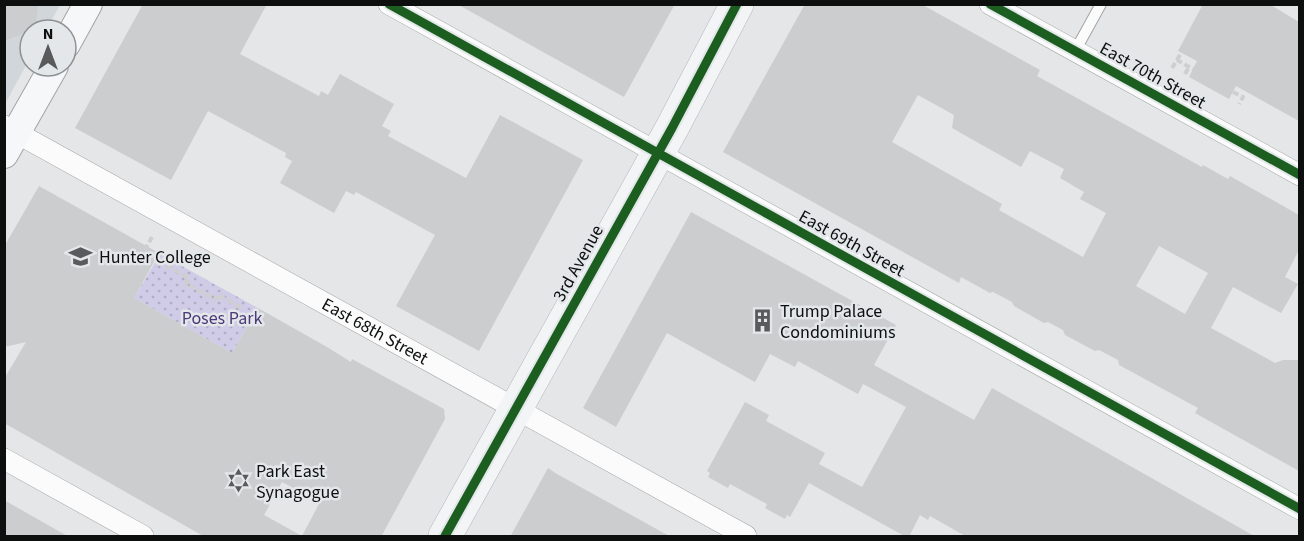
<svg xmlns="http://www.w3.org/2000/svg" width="1304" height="541" font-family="'Source Sans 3',sans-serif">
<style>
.built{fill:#d1d6db}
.park{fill:url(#park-dots)}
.building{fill:#cbcdce;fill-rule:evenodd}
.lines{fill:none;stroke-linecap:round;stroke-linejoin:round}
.lane-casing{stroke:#a3a4a5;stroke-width:12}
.street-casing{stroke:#a3a4a5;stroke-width:22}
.secondary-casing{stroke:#a3a4a5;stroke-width:30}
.primary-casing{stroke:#b5b8bd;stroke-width:34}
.path{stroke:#cfcfcf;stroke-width:4;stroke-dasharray:6 3;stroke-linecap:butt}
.lane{stroke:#fbfbfc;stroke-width:10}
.street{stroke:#fbfbfc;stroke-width:21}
.secondary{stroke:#f6f7f9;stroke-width:28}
.primary{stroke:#f2f4f6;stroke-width:33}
.cycleway-casing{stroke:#e3e7e9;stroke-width:13}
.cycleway{stroke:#1b5e20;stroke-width:9}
.labels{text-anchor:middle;stroke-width:5;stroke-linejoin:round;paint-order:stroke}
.street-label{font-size:18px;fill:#0d0f0f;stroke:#e3e7e9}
.poi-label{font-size:18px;fill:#0d0f0f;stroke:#e3e7e9;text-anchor:start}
.park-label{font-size:18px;fill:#4c3879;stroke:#e3e7e9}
</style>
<defs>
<pattern id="park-dots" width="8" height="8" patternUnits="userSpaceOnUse" patternTransform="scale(1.5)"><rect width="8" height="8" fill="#d0cbe6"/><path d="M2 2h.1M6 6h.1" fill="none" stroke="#b1adc4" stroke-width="1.8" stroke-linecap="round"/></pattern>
</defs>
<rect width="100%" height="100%" fill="#e4e6e8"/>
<!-- built -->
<path class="built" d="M5 5H60L46 30H30V58L5 104Z"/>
<!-- park -->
<path class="park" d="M160 254 258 308 232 353 134 298Z"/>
<!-- building -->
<path class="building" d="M4 4H38L36 23 32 30 4 41Z
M143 4H267L240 54 319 96 321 91 328 95 340 74 394 104 382 126 391 131 388 136 466 178 500 115 583 160 479 351 396 306 435 235 356 192 354 195 346 191 334 213 280 183 292 161 285 157 286 153 208 111 171 180 75 128Z
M457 4H675L624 97Z
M805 4H921L1040 70 1037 76 1202 167 1203 165 1228 179 1230 176 1299 215V250L1285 277 1298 284 1281 313 1233 287 1211 328 1275 363 1283 360H1299V471L1195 413 1198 408 1119 365 1118 360 1099 350 1095 351 1065 335 1063 330 1048 322 1044 323 1014 306 1012 302 993 292 990 293 961 277 959 283 723 152ZM918 95 954 115 952 128 1021 167 1030 151 1064 169 1060 178 1084 192 1080 199 1106 213 1083 257 999 210 1002 204 892 142ZM1159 246 1208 273 1185 314 1136 286Z
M1203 4H1269L1299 22V121L1236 86 1229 99 1189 77 1197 61 1178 51Z
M39 186 159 253 134 298 232 353 258 308 327 347 351 362 352 359 444 409 445 419 381 537H205L4 423V379L26 342 4 347V247ZM282 482 320 502 302 536 264 515Z
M691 212 896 325 874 365 974 420 992 388 1256 537H967L930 516 928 520 920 515 909 537H906L809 483 790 517 787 515 785 519 765 508 767 504 730 484 728 488 708 477 710 473 707 471 745 402 769 415 766 421 825 453 819 464 862 487 906 407 863 384 858 394 798 361 795 367 770 354 755 382 667 333 616 427 583 408Z
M548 468 557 474 671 537H510Z
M4 500 69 537H4Z"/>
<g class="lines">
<defs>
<path id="lane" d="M1075 51 1101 4"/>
<g id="street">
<path d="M389 4 1300 509"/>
<path d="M990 4 1300 175"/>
<path id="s1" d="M4 126 746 536"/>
<path d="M4 459 143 536"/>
</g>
<path id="secondary" d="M66 44 88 4
M4 154 54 66"/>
<path id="primary" d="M445 536 672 128 737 4"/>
</defs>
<!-- lane casing -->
<use href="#lane" class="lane-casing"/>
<!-- street casing -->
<use href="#street" class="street-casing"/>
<!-- secondary casing -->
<use href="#secondary" class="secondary-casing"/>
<!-- primary casing -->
<use href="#primary" class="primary-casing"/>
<!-- path -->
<path class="path" d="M1177 60 1181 53
M1172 68 1177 60 1193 69
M1185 74 1189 67
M1233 92 1243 97 1239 104
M152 237 143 253 189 278 186 284 215 299 218 295 242 308"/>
<!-- lane -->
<use href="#lane" class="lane"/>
<!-- street -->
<use href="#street" class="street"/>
<!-- secondary -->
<use href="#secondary" class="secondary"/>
<!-- primary -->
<use href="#primary" class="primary"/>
<defs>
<path id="cycleway" d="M389 4 1300 509
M990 4 1300 175
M445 536 672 128 737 4"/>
</defs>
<!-- cycleway casing -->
<use href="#cycleway" class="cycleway-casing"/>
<!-- cycleway -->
<use href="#cycleway" class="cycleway"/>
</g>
<!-- icons -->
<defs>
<symbol id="university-bare" viewBox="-9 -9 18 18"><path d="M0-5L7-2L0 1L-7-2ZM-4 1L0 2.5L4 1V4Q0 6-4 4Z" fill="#585a5b" stroke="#e3e7e9" stroke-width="2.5" paint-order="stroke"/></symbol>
<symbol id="building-bare" viewBox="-9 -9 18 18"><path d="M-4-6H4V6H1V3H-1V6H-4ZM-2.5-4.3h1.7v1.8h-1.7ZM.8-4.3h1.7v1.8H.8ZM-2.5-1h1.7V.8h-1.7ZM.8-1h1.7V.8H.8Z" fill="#585a5b" stroke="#e3e7e9" stroke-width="2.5" paint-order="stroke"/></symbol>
<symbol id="synagogue-bare" viewBox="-9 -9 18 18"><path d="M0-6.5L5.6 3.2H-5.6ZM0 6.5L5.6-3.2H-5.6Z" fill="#585a5b" stroke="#e3e7e9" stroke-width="2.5" paint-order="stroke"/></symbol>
</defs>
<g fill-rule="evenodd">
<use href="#university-bare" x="64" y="240" width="33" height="33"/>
<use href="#building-bare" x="746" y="304" width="33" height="33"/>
<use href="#synagogue-bare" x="222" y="464" width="33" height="33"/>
</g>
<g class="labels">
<!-- street labels -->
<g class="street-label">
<text transform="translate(1153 75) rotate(29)" y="6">East 70th Street</text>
<text transform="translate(852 243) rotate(29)" y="6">East 69th Street</text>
<text transform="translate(578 263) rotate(-61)" y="6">3rd Avenue</text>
<text dy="6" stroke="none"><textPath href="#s1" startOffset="424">East 68th Street</textPath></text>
</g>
<!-- poi labels -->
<g class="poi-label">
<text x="99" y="263">Hunter College</text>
<text x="780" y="317">Trump Palace<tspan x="780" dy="21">Condominiums</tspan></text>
<text x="256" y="477">Park East<tspan x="256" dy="21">Synagogue</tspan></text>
</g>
<!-- park labels -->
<g class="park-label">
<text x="222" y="324">Poses Park</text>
</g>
</g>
<!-- border -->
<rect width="1304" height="541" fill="none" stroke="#0d0f0f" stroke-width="12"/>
<!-- north arrow -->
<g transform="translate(48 48)"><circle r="28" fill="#e3e7e9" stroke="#8d9192" stroke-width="1.5"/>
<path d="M0-4.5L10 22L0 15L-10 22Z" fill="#585a5b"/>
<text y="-9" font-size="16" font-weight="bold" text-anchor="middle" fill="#0d0f0f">N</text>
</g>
</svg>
